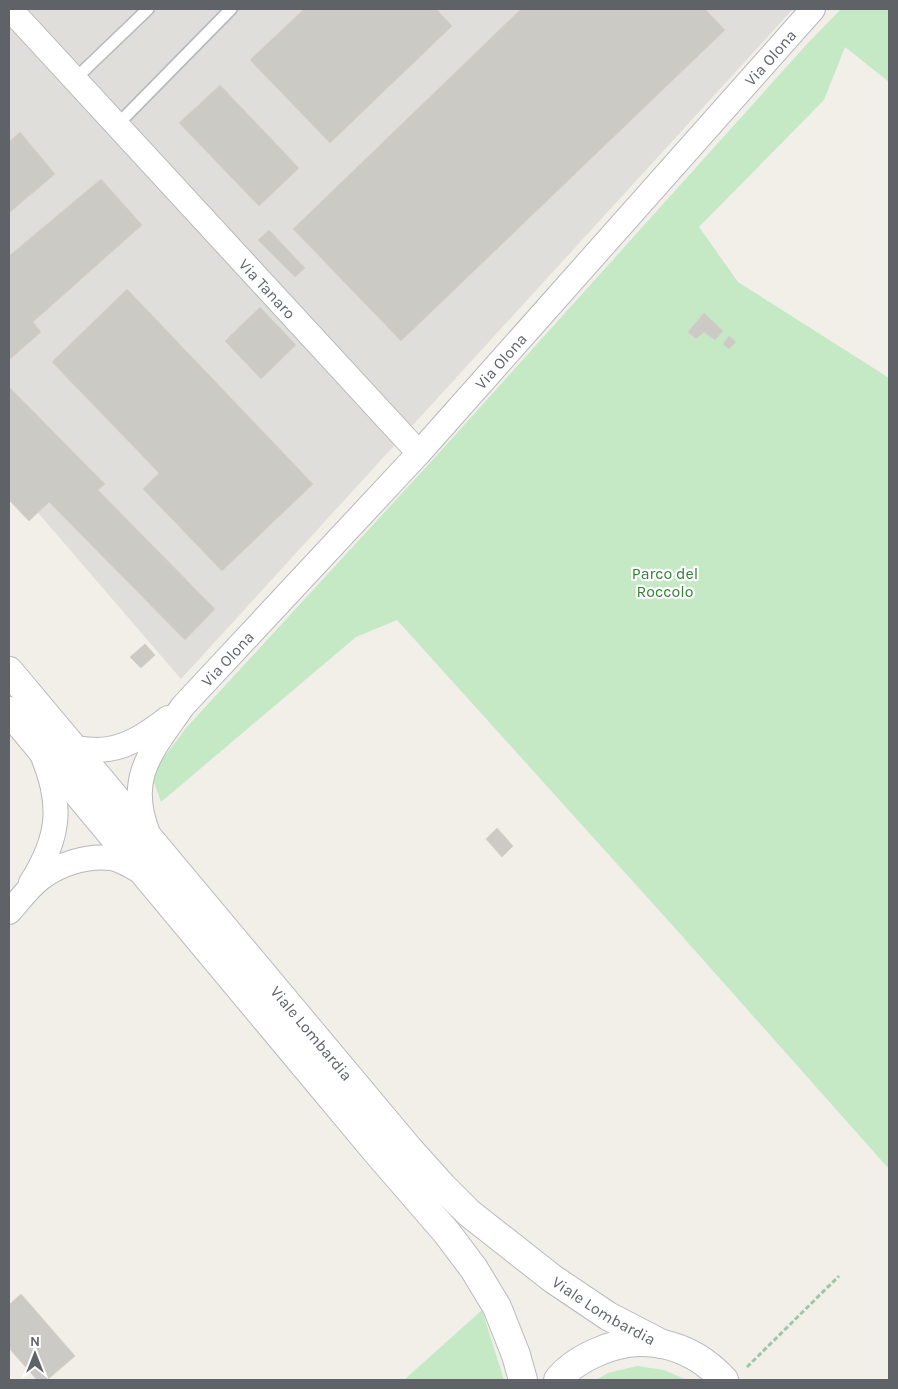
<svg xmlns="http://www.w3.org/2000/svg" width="898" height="1389" font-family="Karla,sans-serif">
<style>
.industrial{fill:#e0deda}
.green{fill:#c5e8c5}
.building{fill:#cccac5;stroke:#d6d1c6}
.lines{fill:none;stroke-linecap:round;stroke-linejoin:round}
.service-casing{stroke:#b5b8bc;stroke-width:14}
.minor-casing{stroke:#b5b8bc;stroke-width:26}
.secondary-casing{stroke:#b6babf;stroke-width:30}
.path{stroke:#9cc7a9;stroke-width:3;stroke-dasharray:5 2.5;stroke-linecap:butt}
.service{stroke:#fff;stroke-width:11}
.minor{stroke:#fff;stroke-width:24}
.secondary{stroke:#fff;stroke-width:28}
.labels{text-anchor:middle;stroke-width:4.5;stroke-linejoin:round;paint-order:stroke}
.street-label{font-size:16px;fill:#5f6368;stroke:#fff}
.park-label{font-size:16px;fill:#348238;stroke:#fff}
</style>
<rect width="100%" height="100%" fill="#f1efe8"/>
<!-- industrial -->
<path class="industrial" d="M9 9H793L181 679 9 479Z"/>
<!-- green -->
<path class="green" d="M841 9H889V82L845 47 824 100 699 227 738 282 889 378V1169L674 927 397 620 356 637 161 802 151 774 187 727 439 453 808 43Z
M482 1310 504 1380H404Z
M637 1366 664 1370 687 1380H596L608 1373Z"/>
<!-- building -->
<path class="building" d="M304 9H436L452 26 330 143 250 60Z
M521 9H705L725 30 401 341 293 229Z
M220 85 299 168 259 206 179 123Z
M20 132 55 174 9 213V142Z
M101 179 142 225 33 322 41 332 9 360V256Z
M269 230 305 268 295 277 258 240Z
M127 289 313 484 222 571 143 489 159 473 52 362Z
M260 307 296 345 261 379 225 341Z
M704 313 723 331 715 340 704 332 696 339 688 332Z
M729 336 736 342 729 349 723 344Z
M9 387 105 484 98 490 215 609 185 640 49 502 29 521 9 500Z
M145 644 155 655 141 668 130 657Z
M497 828 513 846 502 857 486 839Z
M21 1294 75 1356 47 1380H37L9 1348V1305Z"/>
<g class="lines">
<defs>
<path id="service" d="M75 79 148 9
M117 125 231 9"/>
<g id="minor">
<path id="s1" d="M10 9 419 453"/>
<path d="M73 748C81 749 89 750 97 750 125 750 147 734 168 718"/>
<path id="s2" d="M149 836C125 778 151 752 183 706L419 453 813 9"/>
<path d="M31 883C60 837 63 804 42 754"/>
<path d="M9 912C19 901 29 887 41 878 60 864 87 855 111 858 122 860 133 867 143 873"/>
</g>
<g id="secondary">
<path id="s3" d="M9 671 408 1148 443 1187 469 1213 553 1279 608 1316 662 1344"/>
<path d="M9 711 376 1151 447 1233 474 1269 497 1307 516 1355 523 1380"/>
<path d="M558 1380C567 1368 582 1359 595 1353 641 1331 690 1343 724 1380"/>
</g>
</defs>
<!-- service casing -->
<use href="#service" class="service-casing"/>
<!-- minor casing -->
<use href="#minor" class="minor-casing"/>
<!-- secondary casing -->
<use href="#secondary" class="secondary-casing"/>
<!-- path -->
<path class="path" d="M747 1367 839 1276"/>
<!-- service -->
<use href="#service" class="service"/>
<!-- minor -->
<use href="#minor" class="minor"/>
<!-- secondary -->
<use href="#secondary" class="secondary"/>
</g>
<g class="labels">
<!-- street labels -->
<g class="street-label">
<text dy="6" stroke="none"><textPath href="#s2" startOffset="1018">Via Olona</textPath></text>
<text dy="6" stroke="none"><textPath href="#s1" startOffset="380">Via Tanaro</textPath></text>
<text dy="6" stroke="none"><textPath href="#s2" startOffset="612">Via Olona</textPath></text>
<text dy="6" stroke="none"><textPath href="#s2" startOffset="208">Via Olona</textPath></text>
<text dy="6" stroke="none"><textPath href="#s3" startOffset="472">Viale Lombardia</textPath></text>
<text dy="6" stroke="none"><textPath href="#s3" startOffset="878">Viale Lombardia</textPath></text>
</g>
<!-- park labels -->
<g class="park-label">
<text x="665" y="579">Parco del<tspan x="665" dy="18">Roccolo</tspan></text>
</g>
</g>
<!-- border -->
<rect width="898" height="1389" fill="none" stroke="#5f6368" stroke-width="20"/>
<!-- north arrow -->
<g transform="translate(35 1354)" stroke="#ffffff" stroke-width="4" paint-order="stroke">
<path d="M0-4L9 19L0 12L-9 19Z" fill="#5f6368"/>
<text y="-8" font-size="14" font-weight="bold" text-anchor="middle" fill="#5f6368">N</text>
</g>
</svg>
